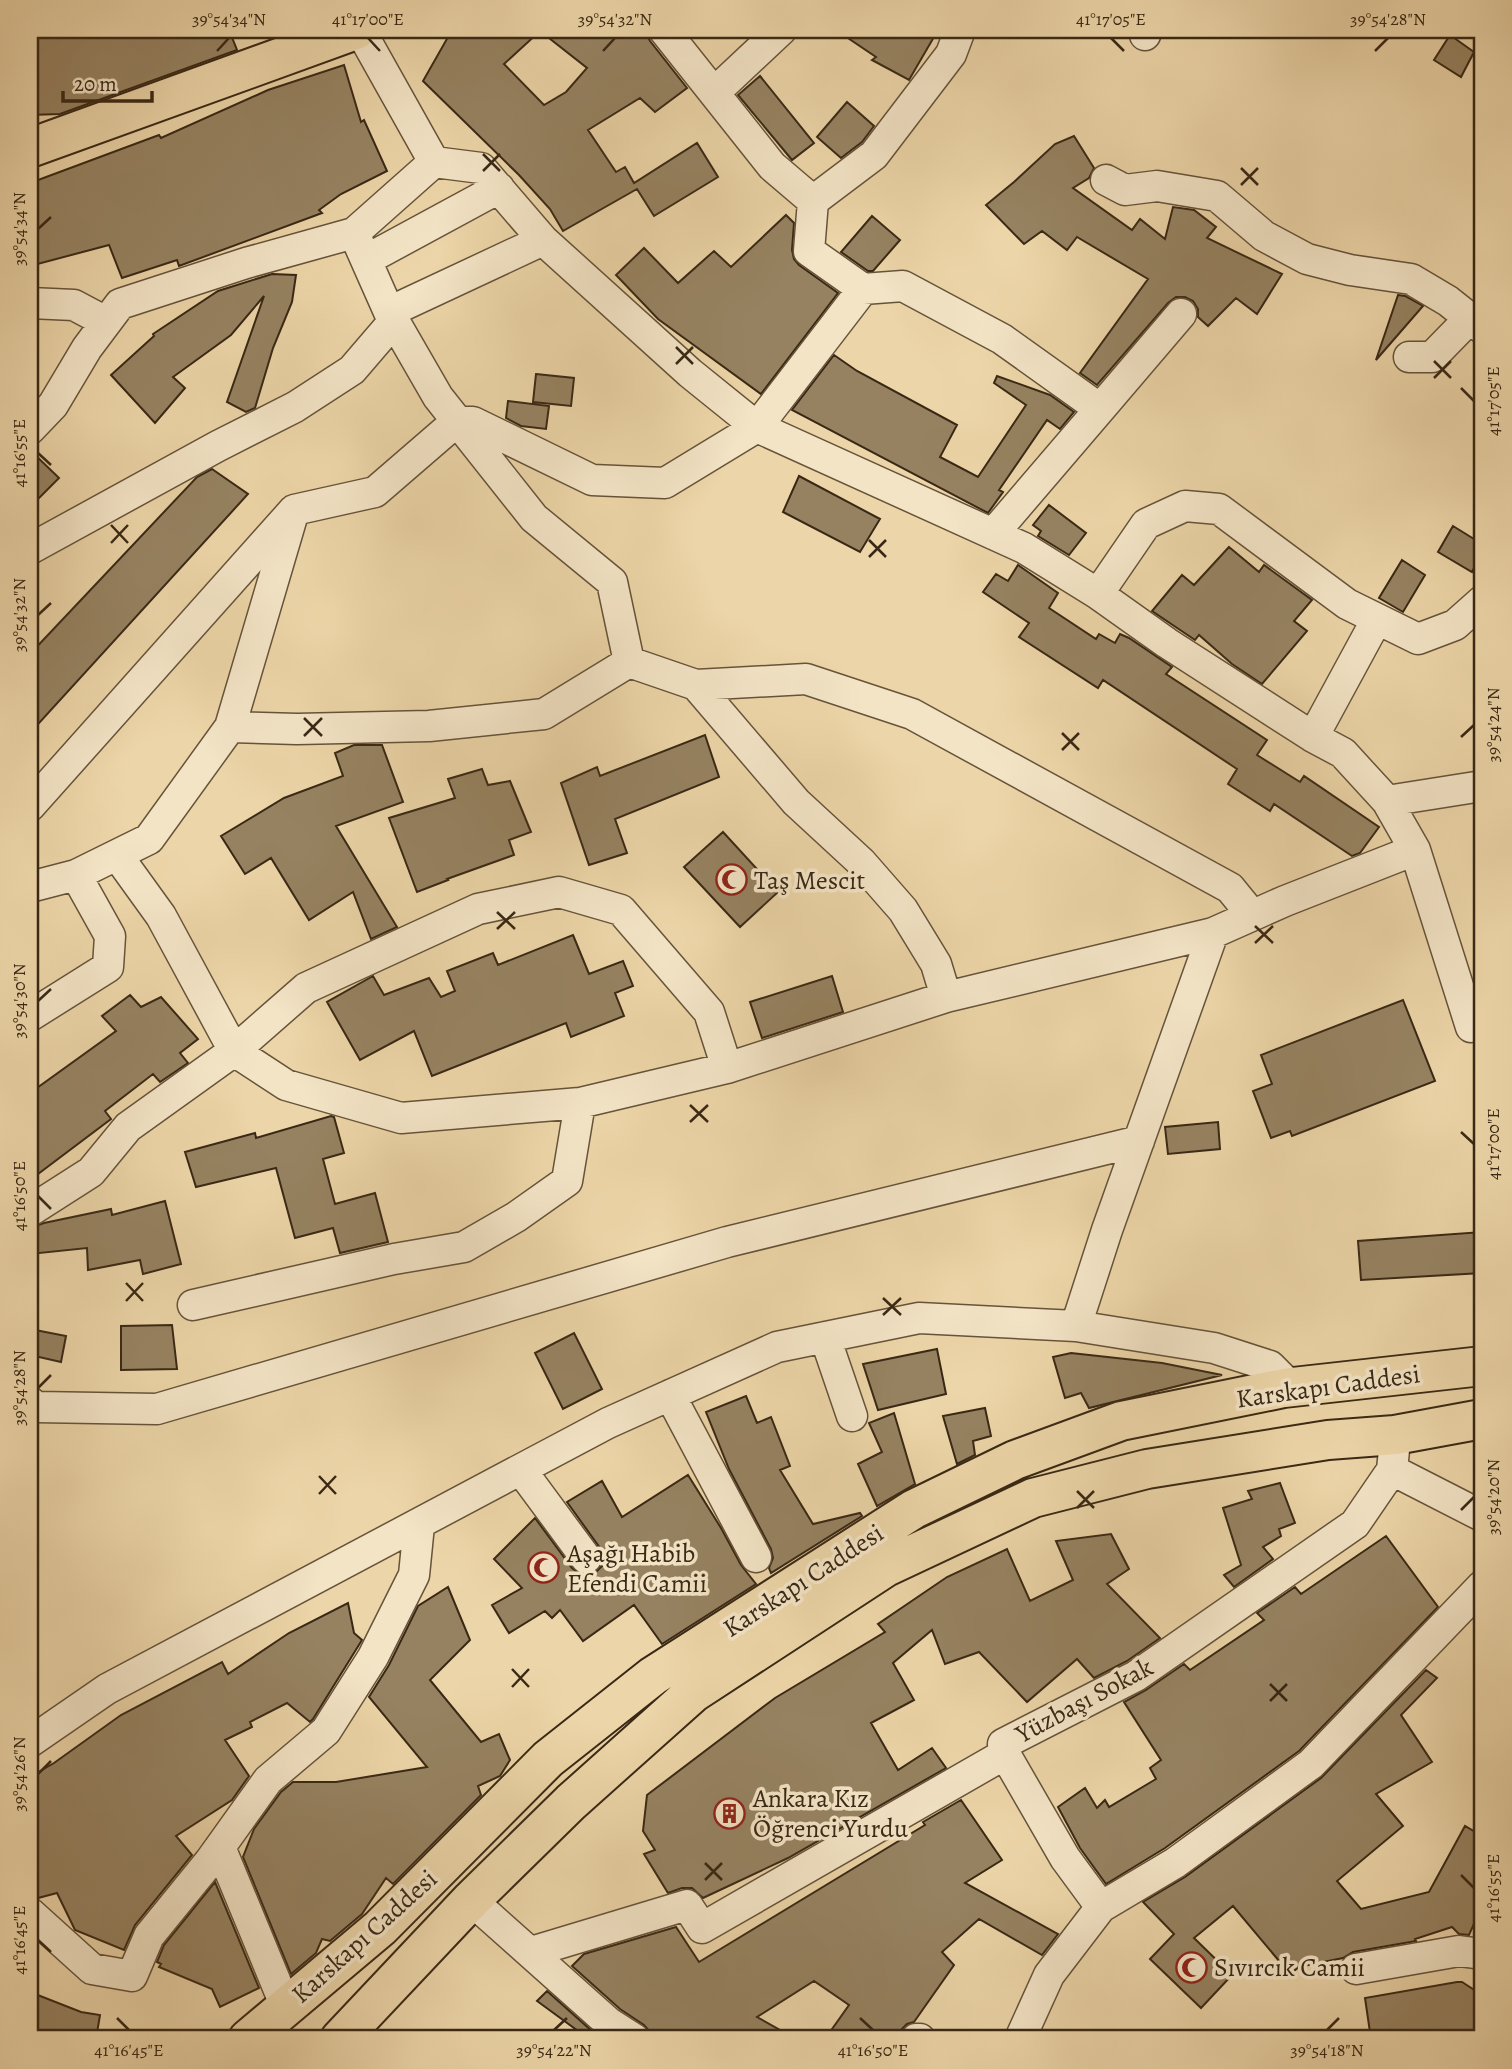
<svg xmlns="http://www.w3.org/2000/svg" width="1512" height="2069" font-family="Alegreya,serif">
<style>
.building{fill:#968261;stroke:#392815;stroke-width:2;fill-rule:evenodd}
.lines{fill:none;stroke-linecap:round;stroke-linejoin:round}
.minor-casing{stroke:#66533a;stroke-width:33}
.major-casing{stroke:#392815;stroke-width:42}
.minor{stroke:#f3e4c6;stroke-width:30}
.major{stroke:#ecd5a8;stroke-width:38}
.ticks{fill:none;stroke:#392815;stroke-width:2.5}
.labels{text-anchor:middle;stroke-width:7;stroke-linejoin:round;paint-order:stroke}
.poi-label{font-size:26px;fill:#392815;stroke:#f3e4c6;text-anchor:start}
.street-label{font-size:26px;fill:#392815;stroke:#f3e4c6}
.neatline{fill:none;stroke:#392815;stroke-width:2.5}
.ticks-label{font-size:18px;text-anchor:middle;fill:#392815}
</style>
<rect width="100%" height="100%" fill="#ecd5a8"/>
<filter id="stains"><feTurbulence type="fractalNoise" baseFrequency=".00286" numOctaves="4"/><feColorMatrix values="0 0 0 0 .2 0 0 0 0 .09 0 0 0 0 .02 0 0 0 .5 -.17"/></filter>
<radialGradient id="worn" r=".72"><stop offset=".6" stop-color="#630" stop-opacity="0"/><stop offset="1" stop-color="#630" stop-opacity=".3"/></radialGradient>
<!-- building -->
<path class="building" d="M30 30H229L237 50 60 114 30 115Z
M452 30H644L650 41 687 88 655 112 640 98 588 130 616 172 625 167 634 183 697 143 718 177 654 216 637 189 563 231 550 209 519 175 423 81ZM540 31 587 68 566 92 544 105 504 64Z
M836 30H938L909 80 872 60 876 57Z
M1450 35 1474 52 1461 77 1434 60Z
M344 65 361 122 364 120 387 171 341 194 319 210 322 213 179 266 177 260 122 278 109 245 30 266V183L159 135 161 138 268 90Z
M760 76 814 143 792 160 738 95Z
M847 102 874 126 862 142 841 158 817 137Z
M1074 136 1094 168 1089 178 1073 188 1132 230 1140 219 1165 239 1173 207 1194 210 1216 227 1207 238 1282 274 1257 314 1236 298 1208 326 1198 317V309L1193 301 1185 297H1176L1168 303 1097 385 1080 373 1148 279 1077 237 1067 250 1042 231 1024 244 986 205 1014 182 1055 144Z
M786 215 794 223 792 250 794 259 799 265 838 293 761 394 658 319 616 275 644 248 678 283 714 251 731 267Z
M872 216 900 240 873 271H868L841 252Z
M272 274 296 275 292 302 273 348 255 408 246 412 227 402 264 296 231 335 173 377 185 388 155 423 111 375 154 336 153 334 218 291Z
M1398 295 1405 296 1423 306 1376 360Z
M834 355 857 371 957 425 940 457 978 477 1026 405 994 383 997 376 1050 395 1074 412 1060 429 1047 420 999 490 1003 492 988 513 792 410Z
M536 374 574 378 571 406 533 402Z
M508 401 549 406 546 429 521 426 506 418Z
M30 450 59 478 30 507Z
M212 469 248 494 30 733V654L197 477Z
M799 476 880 519 860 552 783 512Z
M1049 505 1086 533 1069 555 1038 536 1041 531 1033 525Z
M1453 526 1482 544V553L1472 572 1438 552Z
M1229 547 1259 572 1264 565 1312 600 1294 621 1307 631 1262 684 1232 664 1199 635 1195 640 1152 611 1182 575 1194 585Z
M1402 560 1425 575 1403 612 1379 598Z
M1018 565 1058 593 1049 608 1096 639 1099 634 1115 643 1120 634 1129 638 1172 667 1166 674 1267 740 1257 755 1300 782 1304 776 1379 827 1360 853 1352 856 1274 804 1270 811 1228 784 1237 769 1103 680 1098 688 1019 637 1029 623 983 592 996 574 1008 581Z
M705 735 719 777 615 819 627 853 589 865 561 783 597 767 600 776Z
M354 745H382L403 802 336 826 397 927 371 939 353 892 309 920 271 858 245 874 221 836 284 798 343 776 335 753Z
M482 769 488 785 510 781 531 832 509 840 514 855 447 879 448 880 417 892 389 818 455 798 448 779Z
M723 832 778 892 740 927 684 867Z
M573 935 589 974 623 961 633 986 615 993 624 1016 571 1037 566 1023 432 1076 414 1031 360 1060 327 1002 373 976 384 995 429 978 441 997 455 991 447 971 493 953 498 965Z
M832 976 843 1012 762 1038 750 1002Z
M130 995 141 1007 161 997 198 1039 180 1053 188 1063 160 1082 153 1074 105 1111 111 1119 38 1174 30 1161V1093L116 1031 102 1016Z
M1403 1000 1435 1081 1292 1136 1290 1131 1271 1138 1253 1091 1272 1084 1261 1055Z
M331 1116 334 1117 344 1153 323 1159 335 1204 375 1193 388 1242 340 1253 333 1228 295 1238 276 1168 196 1187 185 1152 255 1133 256 1138Z
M1218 1122 1220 1149 1168 1154 1165 1127Z
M165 1201 181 1264 143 1274 140 1260 88 1270 87 1248 30 1254V1228L44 1223 111 1209 112 1215Z
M1482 1232V1273L1361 1280 1358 1241Z
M172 1325 177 1369 121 1370V1326Z
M30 1329 66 1336 61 1362 30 1355Z
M574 1333 602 1389 563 1409 535 1353Z
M937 1349 946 1394 878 1410 863 1364Z
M1071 1353 1162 1363 1222 1375 1089 1408 1081 1393 1065 1398 1053 1357Z
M746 1396 757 1423 771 1417 790 1466 780 1470 813 1524 860 1513 862 1516 771 1573 769 1568 773 1558 771 1549 729 1469 706 1412Z
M985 1408 991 1436 973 1441 975 1455 957 1464 943 1416Z
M894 1413 915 1484 877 1506 858 1464 882 1452 869 1423Z
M688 1475 721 1528 741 1565 756 1584 662 1644 634 1605 583 1641 560 1610 552 1618 545 1611 509 1633 492 1605 522 1588 494 1559 535 1518 572 1568 580 1574 589 1575 596 1572 602 1566 603 1555 600 1548 567 1502 602 1481 622 1517Z
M1280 1483 1295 1523 1279 1529 1281 1536 1263 1547 1273 1559 1234 1587 1224 1575 1241 1565 1223 1508 1252 1499 1248 1491Z
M1111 1534 1129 1569 1107 1584 1160 1638 1127 1661 1094 1678 1077 1659 1027 1702 979 1652 945 1664 932 1630 893 1663 914 1700 871 1723 898 1770 932 1748 946 1768 788 1858 703 1898 692 1888H682L668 1893 644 1854 655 1850 643 1831 647 1795 775 1698 885 1632 878 1624 947 1577 1007 1549 1030 1601 1073 1580 1056 1541Z
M1386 1536 1438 1607 1299 1751 1165 1848 1106 1884 1080 1848 1058 1807 1085 1788 1097 1808 1105 1800 1109 1807 1156 1779 1150 1768 1161 1760 1124 1702 1146 1690 1184 1664 1190 1670 1264 1620 1257 1613 1295 1587 1301 1594Z
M448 1587 470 1640 430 1680 481 1742 499 1734 510 1760 500 1776 478 1786 481 1795 393 1884 386 1878 362 1914 330 1941 322 1939 316 1953 291 1974 243 1857 254 1829 281 1792 293 1782H336L427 1767 369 1697 389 1665 418 1606Z
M348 1603 354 1633 362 1640 313 1719 310 1722 287 1703 250 1722 252 1727 225 1740 249 1776 232 1800 176 1836 192 1855 135 1925 124 1950 75 1930 57 1893 38 1898 30 1883V1777L54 1763 121 1715 222 1662 228 1674 289 1633Z
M1426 1670 1437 1678 1401 1715 1432 1762 1376 1794 1403 1826 1337 1881 1361 1909 1429 1892 1465 1826 1482 1836V1906L1469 1935 1459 1934 1452 1927 1415 1939 1416 1941 1353 1952 1343 1958 1299 1967 1290 1974 1233 1906 1194 1938 1232 1975 1201 2008 1150 1959 1174 1934 1143 1902 1185 1877 1321 1778Z
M961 1800 1002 1860 965 1883 1058 1934 1042 1955 979 1919 942 1952 954 1965 914 2022 907 2024 901 2030 899 2039H825L849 2005 814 1981 757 2017 796 2039H651L650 2032 644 2025 620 2009 572 1966 584 1954 676 1927 699 1962 925 1825 923 1822Z
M215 1882 259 1988 220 2007 212 1989 159 1967 161 1964 157 1962 164 1945Z
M1457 1982H1462L1479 1993 1482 2037 1471 2039H1371L1365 1998Z
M547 1991 593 2032 589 2039 537 2001Z
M30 1992 81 2012 100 2015 96 2039H30Z"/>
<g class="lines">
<defs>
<path id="minor" d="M664 30 772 166 813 201 809 251 863 289 903 286 1002 339 1100 409 993 534
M1145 35 1147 30
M715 92 781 30
M434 162 481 168 543 240 690 373 757 427 1024 548 1098 594 1167 643 1313 737 1343 753 1387 801
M1106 180 1125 190 1157 186 1217 196 1264 236 1307 259 1350 270 1411 279 1448 301 1482 328
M813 201 874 155 951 54 960 30
M354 233 389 312 438 397 534 518 612 582 629 662
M366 260 499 188
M30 303 74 305 106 322
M389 312 543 240
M1409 357H1432L1470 318
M1100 409 1181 314
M30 429 53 405 87 348 120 304 246 263 354 233 434 162 360 30
M30 549 218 446 295 407 352 370 394 321
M1098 594 1146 524 1185 506 1219 509 1347 604 1418 639 1455 625 1482 601
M629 662 696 685 806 679 912 714 1230 888 1252 915
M696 685 796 802 861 862 903 910 936 964 946 997
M230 727 297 729 429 726 544 714 629 662
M1313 737 1377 619
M30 806 294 510 375 492 456 422H473L592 480 665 483 757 427 863 289
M1415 850 1471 1027
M117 855 161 916 234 1051 286 1085 401 1118 580 1103 727 1068 946 997 1213 933
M30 887 76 875 149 839 230 727 292 517
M30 1016 108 967 110 936 76 875
M30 1211 91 1172 128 1127 234 1051 306 988 478 909 559 892 621 910 709 1012 727 1068
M193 1305 394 1259 464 1247 516 1217 567 1181 580 1103
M1076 1326 1107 1230 1213 933 1285 901 1415 850 1387 801 1482 786
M825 1337 852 1416
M670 1395 756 1557
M30 1402 36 1407 157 1409 727 1242 1139 1141
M1394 1450 1392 1470 1482 1516
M521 1470 586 1558
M30 1742 107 1689 608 1423 777 1347 919 1318 1076 1326 1214 1348 1270 1366 1291 1387
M1005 1754 1065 1858 1101 1907
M220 1847 286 2007
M471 1900 609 2023 634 2039
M30 1913 92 1969 132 1976 149 1936 210 1861 268 1780 326 1731 373 1657 414 1575 419 1525
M531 1952 687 1905 702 1928 1005 1754 1003 1744 1136 1676 1355 1524 1392 1470
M1356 1969 1459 1951 1482 1954
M916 2039H920
M1020 2039 1049 1975 1101 1907 1175 1863 1311 1764 1482 1586"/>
<path id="major" d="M30 148 356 30
M248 2039 380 1928 548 1759 653 1676 914 1509 1015 1460 1121 1421 1284 1388 1482 1366
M340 2039 471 1900 571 1802 693 1693 886 1567 1033 1498 1147 1469 1328 1440 1395 1435 1482 1419"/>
</defs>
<!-- minor casing -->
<use href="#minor" class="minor-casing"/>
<!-- major casing -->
<use href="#major" class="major-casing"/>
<!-- minor -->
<use href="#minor" class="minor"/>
<!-- major -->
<use href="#major" class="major"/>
</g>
<!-- ticks -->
<path class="ticks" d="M368 38 380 51M1111 38 1124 51M217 51 229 38M603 51 615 38M1375 51 1388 38M483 154 500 171M1241 168 1258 185M483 171 500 154M1241 185 1258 168M38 229 51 217M676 347 693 364M1434 361 1451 378M676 364 693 347M1434 378 1451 361M1461 388 1474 401M38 453 51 465M111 525 128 543M869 540 886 557M111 543 128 525M869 557 886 540M38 615 51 603M304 718 322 736M1062 733 1079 750M304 736 322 718M1461 737 1474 725M1062 750 1079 733M497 912 515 929M1255 926 1273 943M497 929 515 912M1255 943 1273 926M38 1001 51 989M690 1105 708 1122M690 1122 708 1105M1461 1132 1474 1144M38 1196 51 1209M126 1283 143 1301M883 1298 901 1315M126 1301 143 1283M883 1315 901 1298M38 1388 51 1375M319 1476 336 1494M1077 1491 1094 1508M319 1494 336 1476M1077 1508 1094 1491M1461 1510 1474 1497M512 1669 529 1687M1270 1684 1287 1701M512 1687 529 1669M1270 1701 1287 1684M38 1774 51 1761M705 1863 722 1880M1461 1875 1474 1888M705 1880 722 1863M38 1940 51 1952M117 2018 129 2030M860 2018 873 2030M554 2030 567 2018M1327 2030 1339 2018"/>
<!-- icons -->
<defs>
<symbol id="mosque-ring" viewBox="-11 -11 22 22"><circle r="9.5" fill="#f3e4c6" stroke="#8f2418" stroke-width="1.5"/><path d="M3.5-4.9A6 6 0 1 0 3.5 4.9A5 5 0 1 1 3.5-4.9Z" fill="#8f2418"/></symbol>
<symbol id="building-ring" viewBox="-11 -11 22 22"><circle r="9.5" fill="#f3e4c6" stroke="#8f2418" stroke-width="1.5"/><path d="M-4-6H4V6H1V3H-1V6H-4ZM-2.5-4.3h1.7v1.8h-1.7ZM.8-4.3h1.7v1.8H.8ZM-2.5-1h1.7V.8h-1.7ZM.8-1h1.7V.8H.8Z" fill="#8f2418"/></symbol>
</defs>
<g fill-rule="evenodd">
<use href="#mosque-ring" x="714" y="862" width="35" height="35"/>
<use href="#mosque-ring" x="526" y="1550" width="35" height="35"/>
<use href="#building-ring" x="712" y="1796" width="35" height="35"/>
<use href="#mosque-ring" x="1174" y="1950" width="35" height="35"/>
</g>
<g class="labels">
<!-- poi labels -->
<g class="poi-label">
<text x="754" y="889">Taş Mescit</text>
<text x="567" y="1562">Aşağı Habib<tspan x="567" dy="30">Efendi Camii</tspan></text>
<text x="753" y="1807">Ankara Kız<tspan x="753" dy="30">Öğrenci Yurdu</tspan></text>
<text x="1214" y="1976">Sıvırcık Camii</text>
</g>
<!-- street labels -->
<g class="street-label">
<text transform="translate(1328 1386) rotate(-8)" y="9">Karskapı Caddesi</text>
<text transform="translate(803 1580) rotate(-33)" y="9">Karskapı Caddesi</text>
<text transform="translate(1084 1700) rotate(-28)" y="9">Yüzbaşı Sokak</text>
<text transform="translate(364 1936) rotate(-42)" y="9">Karskapı Caddesi</text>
</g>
</g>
<!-- margin -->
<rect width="1512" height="2069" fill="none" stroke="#ecd5a8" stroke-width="77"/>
<!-- scale -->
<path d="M63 91v10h89v-10" fill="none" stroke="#392815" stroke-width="3.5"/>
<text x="74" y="91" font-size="21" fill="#392815" stroke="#f3e4c6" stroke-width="5" paint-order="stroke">20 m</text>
<rect x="38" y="38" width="1436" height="1992" class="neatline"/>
<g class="ticks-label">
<text x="229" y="25">39°54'34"N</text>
<text x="368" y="25">41°17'00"E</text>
<text x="615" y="25">39°54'32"N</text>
<text x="1111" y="25">41°17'05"E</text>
<text x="1388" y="25">39°54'28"N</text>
<text transform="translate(19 229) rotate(-90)" y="6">39°54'34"N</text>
<text transform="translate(1493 401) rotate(-90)" y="6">41°17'05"E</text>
<text transform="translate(19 453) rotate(-90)" y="6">41°16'55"E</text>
<text transform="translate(19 615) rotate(-90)" y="6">39°54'32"N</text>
<text transform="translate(1493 725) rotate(-90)" y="6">39°54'24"N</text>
<text transform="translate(19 1001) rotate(-90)" y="6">39°54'30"N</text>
<text transform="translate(1493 1144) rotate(-90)" y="6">41°17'00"E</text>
<text transform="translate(19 1196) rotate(-90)" y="6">41°16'50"E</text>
<text transform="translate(19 1388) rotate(-90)" y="6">39°54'28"N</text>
<text transform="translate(1493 1497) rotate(-90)" y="6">39°54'20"N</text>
<text transform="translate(19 1774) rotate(-90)" y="6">39°54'26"N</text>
<text transform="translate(1493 1888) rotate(-90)" y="6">41°16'55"E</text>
<text transform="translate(19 1940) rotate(-90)" y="6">41°16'45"E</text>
<text x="129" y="2056">41°16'45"E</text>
<text x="554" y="2056">39°54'22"N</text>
<text x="873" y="2056">41°16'50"E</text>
<text x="1327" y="2056">39°54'18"N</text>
</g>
<rect width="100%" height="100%" filter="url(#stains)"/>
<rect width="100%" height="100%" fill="url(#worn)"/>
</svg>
